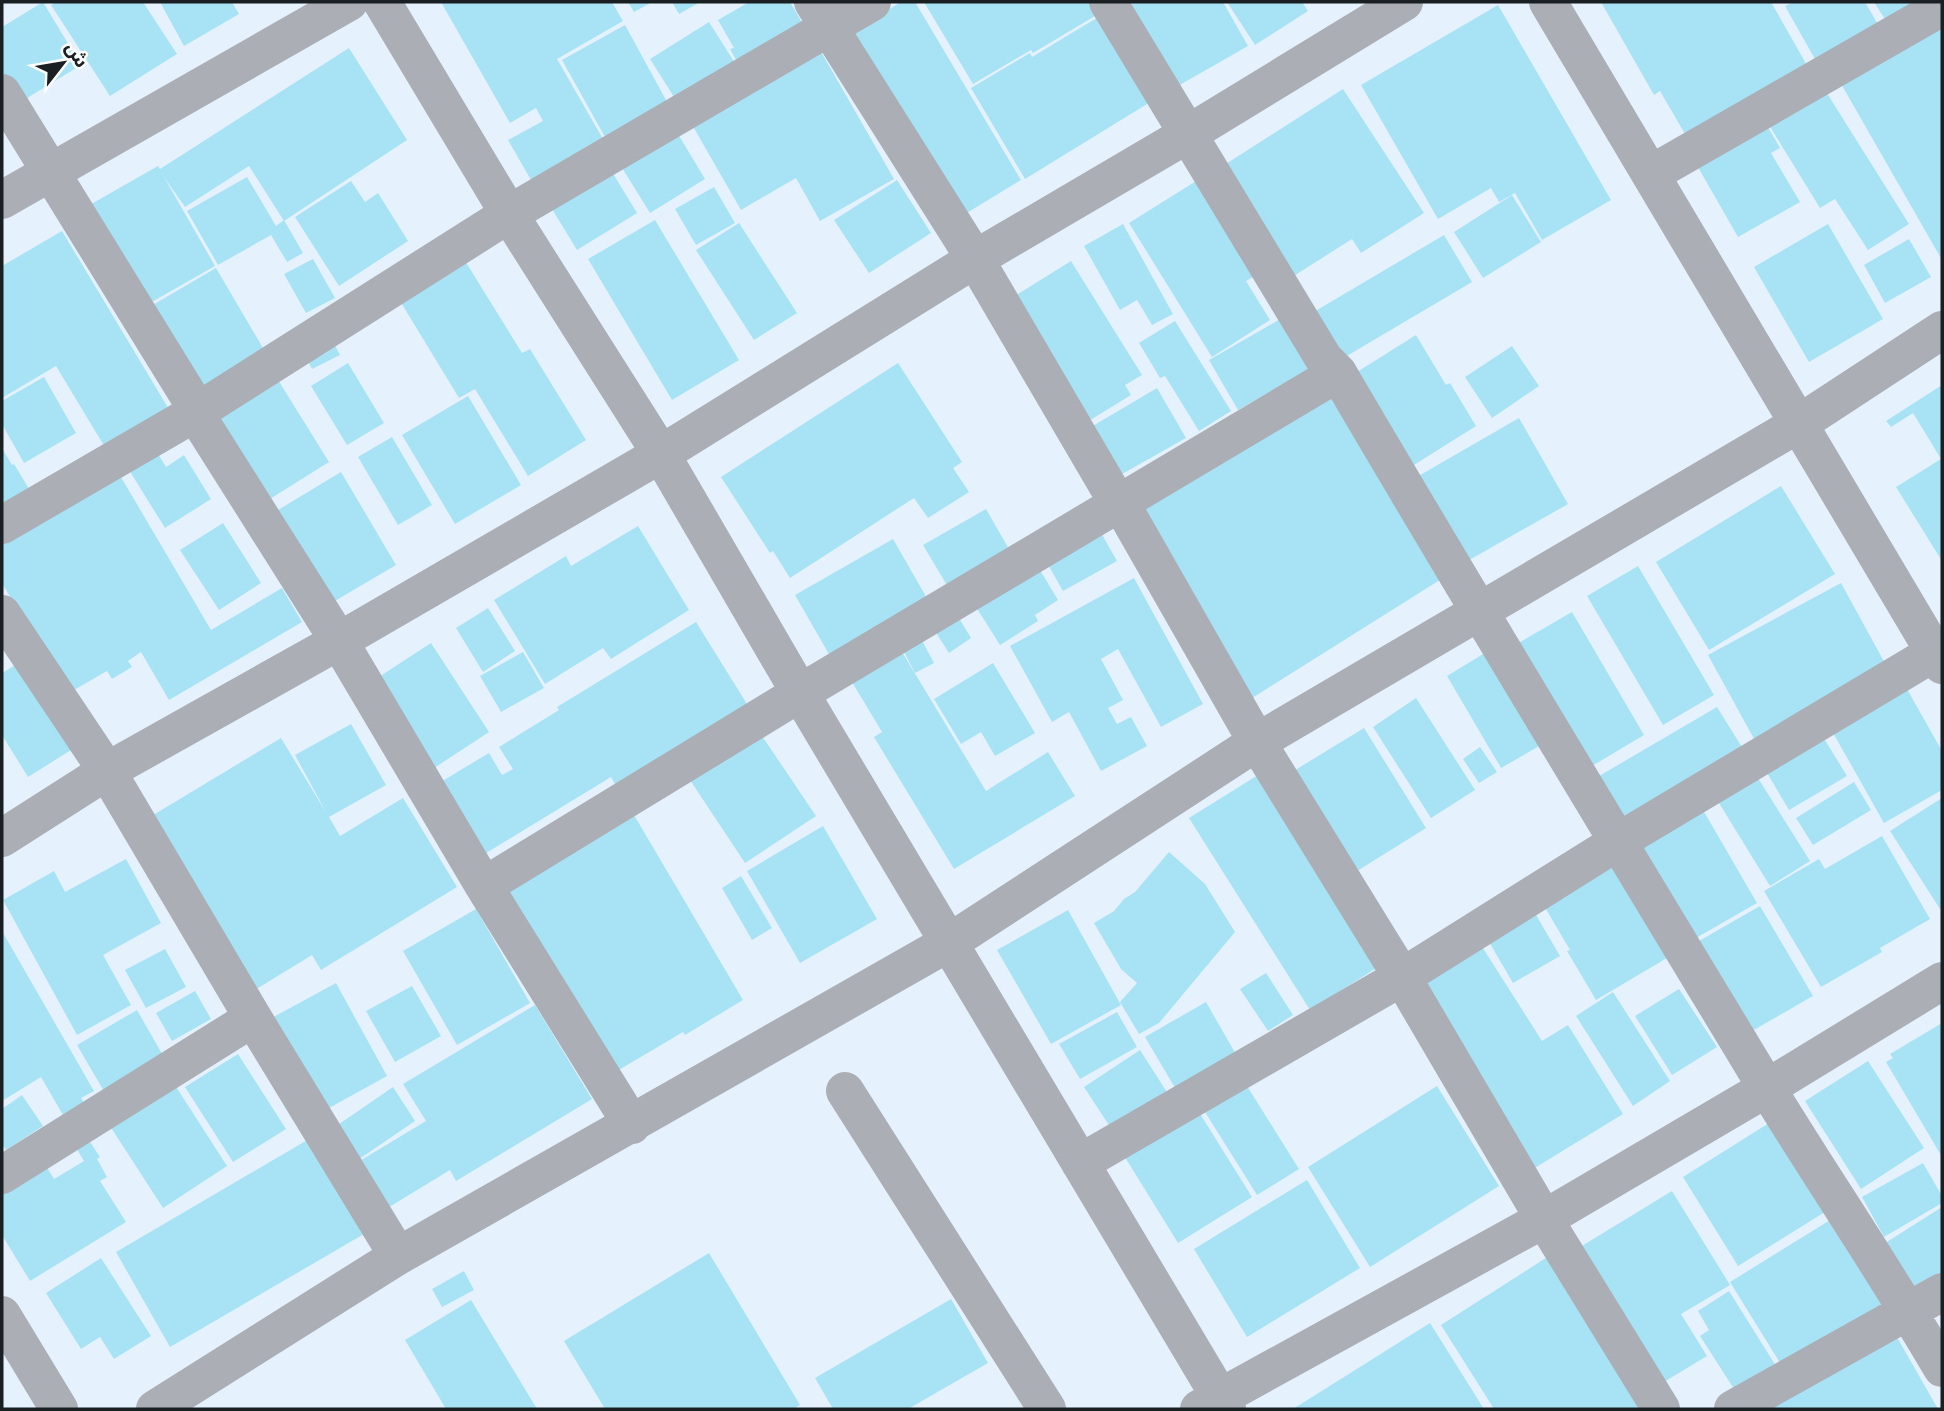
<svg xmlns="http://www.w3.org/2000/svg" width="1944" height="1411" font-family="Cabin,'Noto Sans Arabic',sans-serif">
<style>
.building{fill:#a7e3f5}
.lines{fill:none;stroke-linecap:round;stroke-linejoin:round}
.minor{stroke:#acaeb6;stroke-width:38}
</style>
<rect width="100%" height="100%" fill="#e5f2fd"/>
<!-- building -->
<path class="building" d="M43 2 81 65 19 103 2 76V27Z
M56 2H143L177 54 110 96 51 5Z
M160 2H232L239 14 184 46Z
M441 2H612L623 21 557 59 607 146 535 187 508 140 543 121 536 108 510 123Z
M628 2H652L634 12Z
M672 2H700L679 14Z
M749 2H790L807 31 741 69 730 49 734 48 718 20Z
M901 2H915L1021 180 952 222 841 38Z
M924 2H1093L1100 13 1033 53 1031 50 973 84Z
M1130 2H1223L1248 46 1178 86Z
M1227 2H1302L1308 11 1255 45Z
M1601 2H1771L1813 76 1692 146 1660 91 1654 95Z
M1793 2H1865L1883 33 1820 68 1785 6Z
M1874 2H1925L1888 24Z
M1498 5 1611 200 1542 240 1515 193 1499 202 1491 188 1438 219 1361 85Z
M1100 16 1152 101 1025 179 971 88 1030 53 1032 57Z
M709 22 740 71 681 108 650 59Z
M1942 24V260L1840 82Z
M625 25 672 111 610 146 562 60Z
M349 48 407 140 284 221 249 166 185 207 164 177 215 266 143 307 86 207 158 166 160 169Z
M820 50 894 179 820 221 796 178 741 210 691 123Z
M1343 89 1424 213 1361 253 1352 239 1289 279 1218 169Z
M1825 90 1909 224 1868 250 1835 199 1820 208 1769 125Z
M1765 122 1780 148 1771 153 1800 202 1738 237 1695 162Z
M675 129 705 179 650 213 619 163Z
M609 167 637 213 577 250 549 204Z
M247 177 276 226 284 220 303 253 287 262 271 235 218 265 187 211Z
M1201 178 1260 273 1246 281 1270 320 1212 357 1129 223Z
M897 180 931 233 869 273 834 220Z
M351 181 365 202 378 193 408 241 339 286 295 217Z
M714 187 735 223 696 245 675 209Z
M1512 195 1541 242 1483 278 1454 232Z
M655 220 739 360 672 400 588 259Z
M739 223 797 313 754 340 696 250Z
M1123 224 1173 314 1152 325 1137 300 1120 310 1084 246Z
M1828 224 1883 319 1809 362 1754 267Z
M62 231 170 411 106 449 56 366 2 398V266Z
M1444 235 1472 282 1340 360 1312 313Z
M1909 239 1931 277 1885 303 1864 265Z
M462 256 522 353 530 349 586 440 528 476 475 389 459 398 397 296Z
M313 259 335 298 306 313 284 274Z
M1071 261 1142 375 1125 385 1131 395 1079 427 1002 304Z
M216 268 270 360 198 402 144 310Z
M1282 318 1311 368 1238 410 1209 360Z
M1175 321 1231 411 1199 431 1165 376 1160 378 1139 343Z
M329 334 340 355 312 369 301 347Z
M1416 335 1446 385 1450 383 1476 426 1406 470 1349 377Z
M1512 346 1539 386 1492 418 1465 377Z
M348 363 384 423 347 445 311 386Z
M898 363 962 462 953 468 969 492 928 518 914 498 790 578 773 551 770 553 721 477Z
M275 375 329 462 262 504 207 417Z
M44 377 76 433 24 463 2 424V401Z
M1942 385V561L1896 487 1941 459 1913 413 1891 427 1886 421Z
M1157 388 1186 438 1115 478 1086 430Z
M1327 392 1443 578 1249 700 1129 509Z
M468 396 521 485 455 524 402 435Z
M1519 418 1568 504 1464 563 1415 478Z
M392 437 432 505 398 525 358 457Z
M2 448 12 465 14 464 34 497 2 516Z
M157 452 166 467 184 455 211 499 165 528 129 470Z
M118 472 211 630 282 588 302 622 169 700 141 652 128 661 132 667 112 679 107 671 67 694 2 583V540Z
M341 472 396 565 323 608 268 516Z
M1781 486 1835 574 1709 650 1656 562Z
M986 509 1013 556 951 592 923 545Z
M223 523 261 583 219 610 180 550Z
M1096 524 1117 561 1063 591 1042 554Z
M638 526 689 610 611 659 603 648 545 684 494 600 566 556 571 566Z
M893 539 932 607 834 663 795 595Z
M1034 560 1058 600 1035 615 1038 621 1000 645 971 599Z
M1638 566 1714 695 1663 725 1587 596Z
M1134 578 1203 704 1161 727 1118 649 1101 659 1123 700 1108 708 1117 724 1131 717 1147 746 1101 771 1069 712 1052 722 1010 646Z
M1841 583 1892 676 1759 748 1708 655Z
M951 605 971 638 949 653 928 620Z
M488 608 515 651 483 672 456 628Z
M1572 612 1644 735 1587 769 1515 645Z
M696 622 752 712 620 793 611 777 478 858 434 786 489 753 502 775 513 769 499 747 559 710 557 707Z
M919 635 934 663 915 673 900 644Z
M431 643 489 732 425 774 368 684Z
M899 647 986 791 1048 752 1075 796 954 869 874 737 882 732 849 677Z
M1493 648 1548 741 1501 768 1447 676Z
M523 652 544 688 501 712 480 676Z
M993 663 1035 733 995 756 981 732 961 744 934 699Z
M17 664 71 750 28 777 2 735V673Z
M1907 689 1942 751V790L1884 823 1832 731Z
M1416 698 1475 790 1431 818 1373 727Z
M1717 707 1745 752 1624 826 1594 779Z
M351 724 386 785 329 817 340 836 403 798 457 887 321 970 312 955 250 993 145 820 281 738 327 814 295 755Z
M756 727 816 816 745 863 686 774Z
M1364 728 1426 828 1354 873 1292 772Z
M1820 732 1847 776 1789 810 1763 766Z
M1480 747 1497 772 1479 783 1463 759Z
M1258 775 1378 967 1310 1010 1189 818Z
M1758 778 1810 861 1770 886 1719 803Z
M1854 782 1871 810 1813 845 1796 818Z
M1942 798V908L1940 909 1890 831Z
M1703 810 1757 903 1689 942 1635 849Z
M634 815 743 1000 685 1035 683 1032 612 1074 504 892Z
M823 826 877 919 800 963 747 871Z
M1882 836 1930 919 1880 948 1882 952 1821 987 1764 891 1819 859 1825 869Z
M1169 852 1205 884 1235 932 1159 1023 1139 1034 1120 1002 1137 983 1121 969 1094 923 1114 911 1124 899 1135 892Z
M126 859 161 923 103 955 131 1005 77 1035 3 900 54 871 65 892Z
M1609 859 1667 958 1596 1000 1567 951 1570 950 1540 899Z
M741 876 772 928 752 940 722 888Z
M1760 906 1813 996 1745 1035 1692 945Z
M1532 908 1560 956 1513 983 1485 935Z
M476 909 530 1003 457 1045 403 951Z
M1068 910 1121 1005 1051 1044 997 950Z
M2 931 94 1091 81 1098 88 1109 67 1122 41 1077 2 1101Z
M1481 945 1542 1041 1568 1025 1623 1114 1533 1169 1418 984Z
M165 949 186 987 146 1008 125 970Z
M1266 973 1293 1015 1268 1031 1240 989Z
M336 983 387 1076 320 1113 268 1020Z
M412 986 441 1036 395 1062 366 1011Z
M1679 989 1717 1047 1672 1075 1635 1016Z
M195 991 211 1019 172 1041 156 1013Z
M1613 992 1670 1081 1633 1106 1576 1016Z
M1206 1002 1241 1063 1181 1098 1145 1037Z
M535 1005 592 1099 456 1181 450 1170 381 1212 353 1165 426 1121 403 1084Z
M137 1010 169 1066 109 1100 77 1045Z
M1117 1012 1137 1047 1080 1079 1059 1044Z
M1942 1023V1157L1886 1062 1893 1058 1890 1054Z
M1140 1050 1172 1100 1116 1136 1084 1087Z
M238 1054 286 1129 233 1162 185 1087Z
M1868 1061 1924 1148 1861 1189 1805 1101Z
M173 1082 227 1166 163 1208 108 1123Z
M1247 1086 1299 1169 1257 1195 1205 1112Z
M1437 1086 1499 1186 1370 1267 1308 1167Z
M393 1087 415 1121 352 1164 329 1131Z
M22 1095 43 1126 6 1150 2 1144V1109Z
M1197 1109 1252 1197 1178 1243 1123 1154Z
M1777 1118 1833 1207 1738 1266 1683 1177Z
M88 1139 100 1157 97 1159 107 1177 100 1181 126 1222 30 1281 2 1235V1184L42 1159 54 1179 84 1161 75 1146Z
M309 1139 364 1234 170 1347 116 1252Z
M1923 1163 1942 1196V1203L1884 1237 1862 1197Z
M1307 1180 1360 1268 1247 1337 1194 1249Z
M1672 1191 1730 1285 1681 1314 1707 1356 1654 1388 1572 1252Z
M1942 1207V1274L1912 1293 1882 1245Z
M1835 1217 1890 1305 1785 1371 1730 1282Z
M709 1253 800 1405 794 1409H605L564 1341Z
M1552 1254 1649 1409H1494L1441 1325Z
M101 1258 151 1336 114 1359 100 1337 81 1349 46 1293Z
M464 1271 474 1290 442 1307 432 1289Z
M1729 1291 1776 1366 1736 1392 1700 1336 1709 1330 1698 1311Z
M951 1299 988 1363 908 1409H833L815 1378Z
M471 1300 537 1409H446L405 1340Z
M1430 1323 1484 1409H1293Z
M1894 1332 1938 1409H1761Z"/>
<g class="lines">
<!-- minor -->
<path class="minor" d="M382 2 509 214 661 454 800 693 1227 1409
M813 2 975 259 1109 488 1120 502 1257 742 1402 977 1544 1219 1661 1409
M1108 2 1324 359 1338 373C1478 612 1622 848 1765 1085 1823 1180 1886 1272 1942 1368
M1548 2 1942 665
M2 93 190 398 195 413 339 641 484 886 632 1125
M1651 174 1942 7
M2 200 349 2
M2 525 195 413 509 214 872 2
M2 614 107 771 253 1018 398 1256
M2 838 107 771 339 641 661 454 975 259 1188 134 1404 2
M484 886 800 693 1338 373
M845 1091 1047 1409
M1080 1163 1402 977 1619 841 1942 648
M2 1175 253 1018
M2 1315 59 1409
M155 1409 398 1256 950 942 1257 742 1800 423 1942 330
M1199 1409 1544 1219 1767 1088 1942 981
M1733 1409 1942 1292"/>
</g>
<!-- border -->
<rect width="1944" height="1411" fill="none" stroke="#191f23" stroke-width="7"/>
<!-- north arrow -->
<g transform="translate(63 63) rotate(59)" stroke="#fdfdfd" stroke-width="5" paint-order="stroke">
<path d="M0-5L12 26L0 18L-12 26Z" fill="#191f23"/>
<text y="-10" font-size="19" font-weight="bold" text-anchor="middle" fill="#191f23">ش</text>
</g>
</svg>
